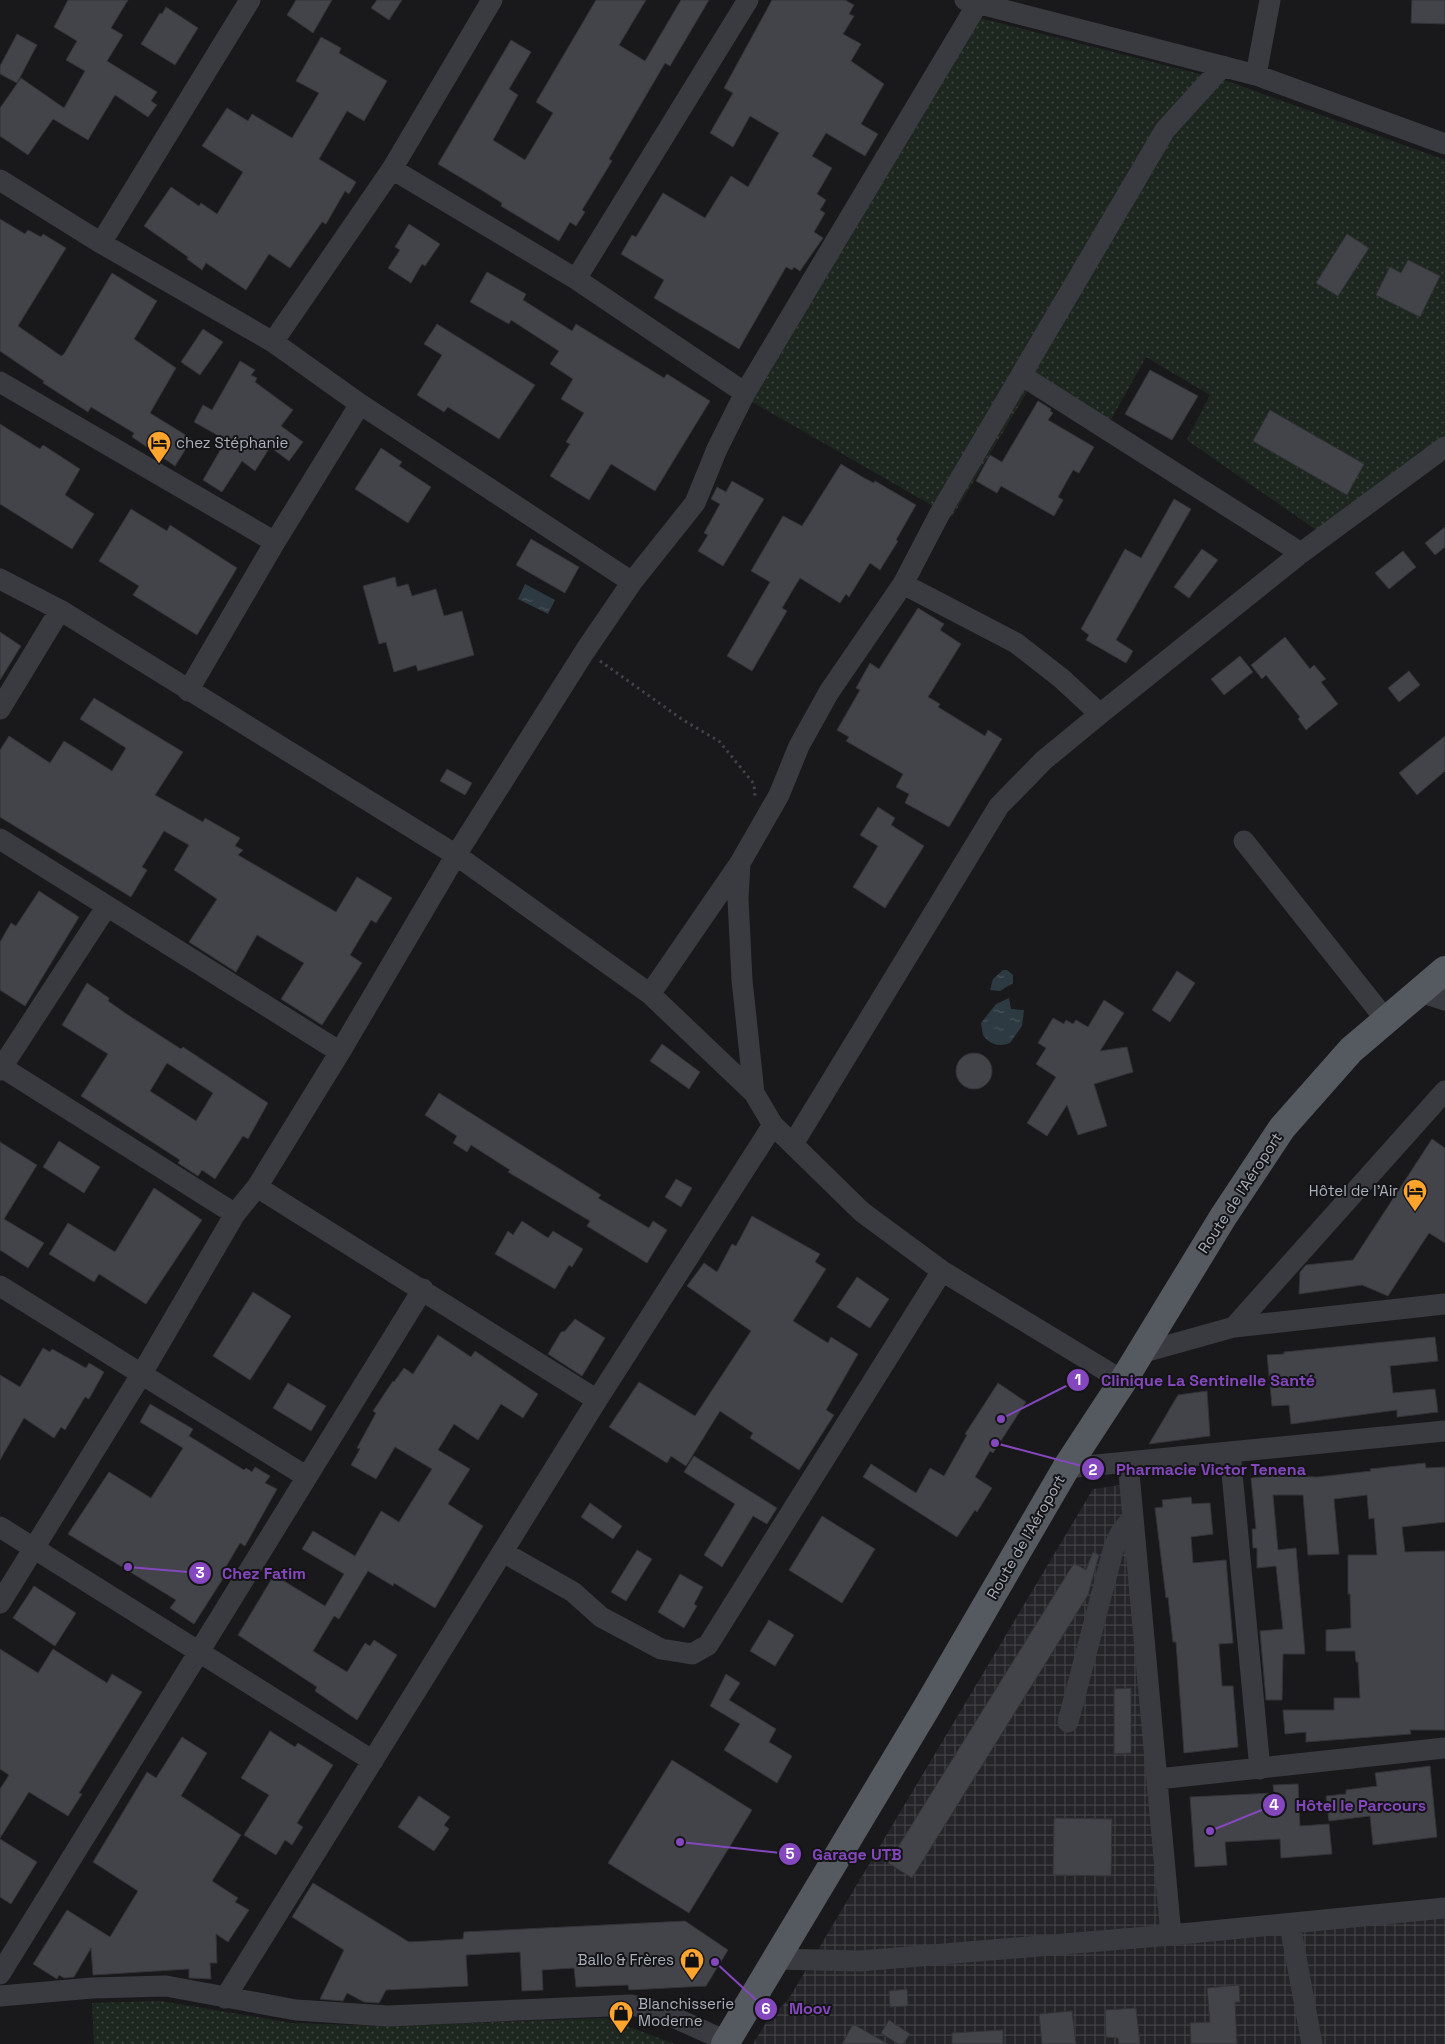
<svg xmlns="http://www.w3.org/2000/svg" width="1445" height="2044" font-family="'Space Grotesk',sans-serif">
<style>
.industrial{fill:url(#industrial-grid)}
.grass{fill:url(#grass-dots)}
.water{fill:url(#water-ripples)}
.building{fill:#434449;stroke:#333338;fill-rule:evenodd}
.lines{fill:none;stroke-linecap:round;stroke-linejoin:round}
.path{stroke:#3f4348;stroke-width:3;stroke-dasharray:2.5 4;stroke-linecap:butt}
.minor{stroke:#3a3b41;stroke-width:21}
.major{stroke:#555960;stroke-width:28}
.labels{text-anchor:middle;stroke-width:4;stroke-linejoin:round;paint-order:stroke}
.poi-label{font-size:15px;fill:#aab1bc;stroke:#141417;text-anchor:start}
.street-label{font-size:15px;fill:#aab1bc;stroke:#141417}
.leader{fill:none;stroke:#8447be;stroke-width:2}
.callout-dot{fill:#8447be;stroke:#141417;stroke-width:2}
.mark-label{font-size:15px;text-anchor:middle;font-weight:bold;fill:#fff}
.callout-label{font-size:16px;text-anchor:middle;font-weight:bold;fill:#8447be;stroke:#141417;stroke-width:4;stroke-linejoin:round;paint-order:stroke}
</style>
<defs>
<pattern id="industrial-grid" width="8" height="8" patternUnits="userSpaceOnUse" patternTransform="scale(1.25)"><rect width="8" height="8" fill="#252529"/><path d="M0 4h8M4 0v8" fill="none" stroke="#424246"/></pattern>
<pattern id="grass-dots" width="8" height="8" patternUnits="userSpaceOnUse" patternTransform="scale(1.25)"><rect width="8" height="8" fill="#1e271f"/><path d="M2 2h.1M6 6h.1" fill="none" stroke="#3c443e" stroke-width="1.8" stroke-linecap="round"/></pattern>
<pattern id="water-ripples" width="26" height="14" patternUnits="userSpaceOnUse" patternTransform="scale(1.25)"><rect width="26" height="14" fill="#2d3a41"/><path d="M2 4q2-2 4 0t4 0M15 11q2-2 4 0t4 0" fill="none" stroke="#49545a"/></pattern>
</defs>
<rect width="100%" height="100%" fill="#19191c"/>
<!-- industrial -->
<path class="industrial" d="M1121 1485 1161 1928 1445 1899V2044H753L767 2021 788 2000 1093 1489Z"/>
<!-- grass -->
<path class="grass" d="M980 18 1227 81 1445 160V451L1332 541 1187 440 1210 395 1146 357 1104 432 1030 387 952 517 749 400Z
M161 2001 292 2023 386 2026 605 2018 675 2044H94L92 2003Z"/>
<!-- water -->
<path class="water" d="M525 584 555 600 548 614 518 599Z
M1003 970H1007L1013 975V983L1000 991 990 990 993 979Z
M1009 998 1011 1009 1024 1010 1022 1026 1010 1043C999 1047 990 1045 983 1035L981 1023 996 1004Z"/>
<!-- building -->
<path class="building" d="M68 0H128L111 28 123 35 107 61 157 92 151 101 157 105 148 117 115 95 88 140 53 119 28 155 0 136V108L21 78 64 108 85 71 66 60 77 41 54 27Z
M296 0H332L313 33 287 15Z
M377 0H402L389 20 371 8Z
M596 0H646L619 45 645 61 681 0H709L670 66 665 63 609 159 612 161 582 210 585 212 576 226 570 222 559 241 501 206 502 203 483 191 438 164 511 40 531 52 509 89 518 95 493 140 525 160 553 113 536 102Z
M772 0H845L854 5 849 14 854 16 843 34 861 44 851 61 884 84 861 124 878 134 865 156 826 133 812 156 832 168 817 194 826 200 820 210 825 213 814 232 823 238 800 271 794 267 792 270 786 267 739 349 654 298 664 280 621 254 632 235 636 237 663 193 705 218 731 176 748 187 779 133 750 116 733 147 710 133 733 93 724 88Z
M1412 0H1445V24L1411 23Z
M166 7 198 28 175 65 141 44 160 13 162 14Z
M17 34 37 45 17 83 0 74V66Z
M321 37 341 48 339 53 387 81 364 121 347 111 319 159 356 182 349 194 345 191 326 224 322 222 290 268 269 254 246 290 206 263 202 270 187 259 188 257 144 226 171 187 199 206 201 203 217 214 243 172 202 146 227 108 248 121 252 114 292 138 319 93 296 81Z
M0 219 25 234 28 230 41 237 43 234 66 248 18 326 61 356 64 354 112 273 157 301 134 339 176 368 150 413 192 439 175 466 132 437 134 433 91 407 88 412 43 383 44 381 0 351Z
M409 224 440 244 425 266 422 264 411 283 388 268 400 250 395 247Z
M1347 234 1369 248 1338 296 1316 283Z
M1408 260 1440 276 1420 317 1376 295 1390 267 1401 273Z
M487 272 526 294 523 300 572 331 576 324 664 378 667 374 710 401 655 491 611 464 589 500 550 476 570 444 566 442 584 413 561 399 573 379 550 364 559 351 511 320 509 324 470 302Z
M437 324 535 385 499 439 448 407 444 412 417 395 442 355 424 344Z
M203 329 223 342 200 375 181 362Z
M240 361 255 370 251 375 257 378 255 382 293 410 281 426 303 442 289 461 270 447 255 471 242 461 222 492 203 480 226 440 194 422 203 405 212 410Z
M1150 370 1198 396 1172 440 1125 414Z
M1038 401 1051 409 1050 411 1053 413 1048 420 1094 447 1079 473 1073 470 1058 497 1063 500 1054 516 1001 486 997 493 976 481 990 455 1002 462Z
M1270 410 1364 464 1347 495 1253 441Z
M0 424 40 449 43 445 80 469 65 495 94 514 72 549 0 504Z
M381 448 402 462 399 466 431 487 408 523 355 489Z
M841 464 864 478 874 483 875 481 916 505 896 540 898 541 880 570 870 563 849 597 846 594 840 603 800 578 782 608 787 611 752 671 727 656 770 582 751 571 783 516 802 526Z
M732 481 764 499 723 566 698 551 708 535 704 533 720 504 711 499 717 487 726 492Z
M1174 499 1191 509 1116 640 1133 651 1126 663 1086 640 1089 635 1081 629 1125 549 1141 558Z
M131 509 167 531 170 525 237 568 197 635 133 595 139 586 99 561Z
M1445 527V547L1435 555 1425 543Z
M531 539 579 567 565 593 516 565Z
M1202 549 1218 560 1189 598 1174 587Z
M1403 551 1416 567 1389 589 1375 573Z
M395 577 397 587 408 584 412 596 436 589 444 616 462 611 474 655 418 671 416 665 394 672 386 642 379 644 363 586Z
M918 608 944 624 940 630 961 644 928 697 940 704 938 707 985 736 988 730 1002 739 949 827 905 803 909 794 896 787 903 774 846 741 849 737 837 730 860 690 856 688 870 663 879 669Z
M0 632 21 646 0 680Z
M1285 637 1310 669 1314 665 1326 679 1321 682 1338 704 1306 730 1298 719 1300 717 1266 675 1262 679 1251 665Z
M1240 656 1253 672 1224 695 1211 679Z
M1409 671 1420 685 1399 702 1388 688Z
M94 698 183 752 155 795 203 822 205 818 240 838 235 846 243 850 238 855 336 912 357 877 392 898 376 923 371 920 350 955 362 963 322 1025 281 999 304 963 257 935 236 972 189 942 217 899 174 870 189 845 164 831 142 867 147 870 131 897 0 817V750L9 736 50 763 64 741 112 771 126 748 80 719Z
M1445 736V771L1417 795 1399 773Z
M447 769 472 783 465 795 440 781Z
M878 807 895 818 891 825 924 846 885 908 853 887 878 846 860 835Z
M39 891 79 917 25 1006 0 990V942L11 923 16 926Z
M1177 971 1195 983 1170 1022 1152 1010Z
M87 983 109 998 108 1001 128 1015 181 1049 183 1047 268 1103 248 1139 243 1136 215 1179 202 1170 198 1176 178 1163 180 1160 81 1096 108 1054 62 1025ZM167 1063 213 1093 196 1121 150 1091Z
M1104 1000 1124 1013 1100 1051 1127 1047 1133 1072 1094 1084 1107 1126 1078 1135 1067 1105 1047 1136 1027 1123 1056 1077 1036 1064 1046 1048 1038 1043 1053 1018 1064 1024 1066 1020 1073 1024 1076 1020 1088 1027Z
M662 1044 700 1072 689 1089 650 1061Z
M956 1071a18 18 0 1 1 36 0a18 18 0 1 1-36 0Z
M439 1093 601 1195 598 1198 649 1228 653 1221 667 1230 647 1263 587 1226 590 1221 508 1172 510 1170 471 1145 467 1152 453 1143 457 1136 425 1115Z
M1432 1139 1445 1148V1243L1429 1233 1388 1296 1362 1285 1299 1294 1300 1272 1306 1265 1353 1260Z
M59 1141 100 1167 84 1193 43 1167Z
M0 1142 37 1165 4 1219 44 1243 28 1268 0 1250Z
M676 1179 692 1188 681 1207 665 1197Z
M154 1188 202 1220 146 1304 99 1274 94 1282 49 1254 68 1223 115 1252Z
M752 1216 820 1254 815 1262 826 1269 793 1321 828 1343 831 1337 858 1354 826 1410 834 1415 799 1470 750 1438 753 1433 720 1411 686 1466 671 1456 667 1463 609 1427 639 1382 695 1416 699 1410 751 1331 687 1286 704 1263 717 1272 732 1244 736 1246Z
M522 1221 548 1238 553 1231 583 1249 572 1267 569 1265 555 1289 495 1254 508 1231 513 1235Z
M857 1277 889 1299 870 1328 837 1307Z
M253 1292 291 1316 250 1380 213 1356Z
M575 1319 605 1338 582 1376 548 1354 561 1332 565 1331Z
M438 1335 471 1357 475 1351 538 1394 523 1418 501 1404 478 1440 454 1424 438 1450 470 1469 448 1504 483 1526 435 1608 394 1583 393 1586 368 1571 339 1619 334 1616 313 1651 347 1672 365 1643 370 1646 374 1640 397 1655 357 1720 315 1691 317 1687 238 1635 274 1575 325 1606 344 1574 302 1549 313 1531 355 1556 381 1511 399 1522 432 1469 395 1447 376 1479 351 1465 360 1449 357 1448 376 1413 373 1411 393 1381 394 1382 404 1368 413 1374Z
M1435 1337 1438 1361 1390 1366 1393 1393 1435 1389 1438 1412 1397 1417V1410L1291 1424 1289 1405 1272 1406 1267 1355 1284 1354V1352Z
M43 1348 50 1352 52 1349 86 1368 89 1363 104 1372 89 1399 85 1397 65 1430 61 1427 54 1438 24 1418 0 1460V1375L20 1387Z
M288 1383 326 1406 311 1431 273 1408Z
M998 1383 1026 1402 993 1453 990 1451 975 1477 992 1488 977 1512 975 1510 957 1537 863 1477 871 1464 916 1493 930 1468 944 1476 967 1435 965 1434Z
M1207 1391 1210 1436 1149 1444 1178 1395Z
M150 1404 193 1429 189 1436 244 1470 246 1468 252 1472 255 1467 270 1476 265 1483 277 1489 245 1546 240 1543 221 1575 224 1577 194 1624 170 1608 176 1600 68 1534 109 1472 151 1498 169 1470 183 1448 140 1422Z
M694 1456 777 1508 767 1524 753 1516 722 1567 704 1555 735 1504 684 1472Z
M1425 1463 1426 1468 1445 1467V1522L1402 1527 1405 1552 1445 1551V1730H1410L1411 1734 1306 1742V1732L1285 1734 1283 1710H1334V1698H1360L1358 1662H1356L1355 1651H1326V1630L1351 1628 1350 1594H1348V1555H1377L1374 1518 1369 1519 1367 1495 1334 1499 1339 1554 1308 1555 1303 1495H1273L1278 1550 1296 1548 1305 1654H1283L1282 1700H1266L1260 1631 1283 1629 1276 1566 1257 1568V1548H1253L1252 1529H1256L1251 1478 1271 1476 1318 1477 1371 1471 1370 1469Z
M1191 1497 1192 1504 1210 1503 1213 1534 1191 1537 1193 1563 1226 1560 1233 1643 1219 1644 1222 1686H1233L1238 1747 1184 1753 1176 1642H1173L1168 1597 1166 1598 1155 1508 1163 1507 1162 1500Z
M590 1503 622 1526 613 1539 581 1517Z
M822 1516 875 1549 842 1603 789 1570Z
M637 1550 652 1559 626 1601 611 1592Z
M1093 1552 1099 1555 1088 1595 912 1878 888 1863 1074 1563 1086 1570Z
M680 1574 703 1587 694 1604 697 1606 684 1628 658 1612Z
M34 1586 76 1613 55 1646 13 1618Z
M769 1620 794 1635 775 1666 750 1651Z
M0 1649 38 1673 53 1649 107 1683 112 1674 142 1692 79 1793 82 1794 68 1816 29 1792 0 1838V1789L9 1775 0 1769Z
M726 1674 740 1683 729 1700 776 1729 769 1742 792 1756 777 1783 724 1750 740 1724 710 1706Z
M1131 1688V1753L1114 1754V1689Z
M270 1731 295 1747 298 1743 333 1765 297 1823 303 1827 292 1845 285 1840 276 1855 244 1835 269 1795 241 1778Z
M182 1737 207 1753 181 1796 241 1835 212 1881 238 1898 235 1902 249 1910 228 1942 216 1934 217 1963H210L211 1979 189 1978V1969L93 1975 91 1948 74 1977 64 1978 59 1975 57 1979 33 1964 67 1910 110 1937 138 1891 93 1862 147 1772 156 1778Z
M672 1760 752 1810 689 1913 608 1863Z
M1430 1766 1437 1837 1373 1845 1370 1816 1329 1821 1326 1796 1346 1794V1790L1377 1786 1375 1773Z
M1298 1784 1300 1826 1329 1824 1332 1854 1281 1858 1280 1839 1225 1842 1227 1865 1195 1867 1190 1797 1274 1793 1273 1785Z
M419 1796 450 1817 444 1825 449 1829 434 1851 398 1827Z
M1054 1818 1112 1819 1111 1876 1053 1875Z
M0 1839 37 1862 11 1904 0 1897Z
M313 1883 409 1942 463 1939 464 1932 685 1921 728 1950 706 1986 629 1990 628 1985 576 1987 574 1968 542 1970 543 1990 522 1991 520 1952 466 1955 468 1986 386 1990 379 2003 364 2002 347 1993 343 2001 320 1999 344 1950 292 1917Z
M1239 1985 1240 2002H1235L1237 2044H1191L1190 2023 1210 2022 1207 1988Z
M907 1989 908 2006 890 2007 889 1991Z
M1136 2008 1140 2044H1119L1118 2038 1106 2037 1105 2010Z
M1072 2011 1076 2044H1042L1039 2014Z
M889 2020 910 2034 903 2044H898L881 2033Z
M853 2024 888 2044H842Z
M1003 2030V2044H952V2033Z"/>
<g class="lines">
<!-- path -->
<path class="path" d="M600 661 683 720 719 741 754 784 755 796"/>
<!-- minor -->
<path class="minor" d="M965 0 1256 75 1445 144
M1256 75 1270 0
M392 169 576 279 745 393
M0 180 101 243 273 342 360 404 632 582
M101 243 250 0
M576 279 748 0
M273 342 392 169 492 0
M1021 375 1301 553
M0 382 275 542
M0 579 60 610 456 855 650 994 754 1093 773 1125 862 1212 942 1271 1123 1381
M903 584 1016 643 1061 678 1100 714
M188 691 275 542 360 404
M0 709 60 610
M0 839 340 1052
M1244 841 1386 1020
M1420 992 1445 1000
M650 994 740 863
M0 1066 235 1214
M0 1070 107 906
M754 1093 742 980 738 899 740 863 779 795 799 746 829 692 903 584 939 515 1165 130 1223 66
M793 1144 999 806 1044 760 1100 714 1301 553 1445 447
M257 1187 597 1400
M0 1286 307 1477
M1234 1327 1445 1091
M1141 1353 1234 1327 1445 1304
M1230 1452 1260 1769
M1128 1462 1171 1935
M1066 1468 1445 1431
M0 1527 373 1761
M503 1552 573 1592 601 1617 661 1649 692 1654 708 1645 942 1271
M0 1603 141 1375 235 1214 257 1187 340 1052 456 855 585 651 632 582 695 503 717 449 745 393 978 3
M1068 1722 1114 1547 1121 1532 1133 1517
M1158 1779 1445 1748
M1290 1925 1312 2044
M776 1959 860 1961 1171 1935 1445 1908
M0 1974 423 1289
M0 1996 92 1988 166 1986 296 2010 388 2016 631 2005 660 2011 726 2041
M225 1998 597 1400 773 1125"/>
<!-- major -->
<path class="major" d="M725 2044 927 1707 1066 1468 1123 1381 1223 1217 1282 1128 1351 1050 1445 970"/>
</g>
<!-- icons -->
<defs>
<symbol id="hotel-pin" viewBox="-11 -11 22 30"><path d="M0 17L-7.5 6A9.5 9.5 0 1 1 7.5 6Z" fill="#ffa52e" stroke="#141417"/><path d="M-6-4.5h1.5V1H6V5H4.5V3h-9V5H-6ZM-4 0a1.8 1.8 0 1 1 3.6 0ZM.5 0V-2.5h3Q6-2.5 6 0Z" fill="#111"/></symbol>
<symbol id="shop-pin" viewBox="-11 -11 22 30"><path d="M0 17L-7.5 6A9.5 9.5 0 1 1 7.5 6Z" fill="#ffa52e" stroke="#141417"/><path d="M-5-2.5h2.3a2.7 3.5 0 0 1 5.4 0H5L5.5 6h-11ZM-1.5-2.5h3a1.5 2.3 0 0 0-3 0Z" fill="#111"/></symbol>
</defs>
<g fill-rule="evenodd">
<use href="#hotel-pin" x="145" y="429" width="28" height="38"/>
<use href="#hotel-pin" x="1401" y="1177" width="28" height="38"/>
<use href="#shop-pin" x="678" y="1946" width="28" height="38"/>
<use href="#shop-pin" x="607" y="1999" width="28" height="38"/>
</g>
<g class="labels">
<!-- poi labels -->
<g class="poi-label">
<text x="176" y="448">chez Stéphanie</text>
<text x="1398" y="1196" text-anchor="end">Hôtel de l'Air</text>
<text x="674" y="1965" text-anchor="end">Ballo &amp; Frères</text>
<text x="638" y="2009">Blanchisserie<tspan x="638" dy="17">Moderne</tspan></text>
</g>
<!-- street labels -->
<g class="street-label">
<text transform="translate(1240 1193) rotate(-57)" y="5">Route de l'Aéroport</text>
<text transform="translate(1026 1537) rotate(-60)" y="5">Route de l'Aéroport</text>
</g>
</g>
<!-- callouts -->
<path class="leader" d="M1001 1419L1078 1380M995 1443L1093 1469M128 1567L200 1573M1210 1831L1274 1805M680 1842L790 1854M715 1962L766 2009"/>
<g class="callout-dot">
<circle cx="1001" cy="1419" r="5"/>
<circle cx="995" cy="1443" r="5"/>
<circle cx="128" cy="1567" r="5"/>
<circle cx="1210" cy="1831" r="5"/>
<circle cx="680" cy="1842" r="5"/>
<circle cx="715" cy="1962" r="5"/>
<circle cx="1078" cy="1380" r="12"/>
<circle cx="1093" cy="1469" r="12"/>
<circle cx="200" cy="1573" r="12"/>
<circle cx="1274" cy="1805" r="12"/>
<circle cx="790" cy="1854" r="12"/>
<circle cx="766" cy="2009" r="12"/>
</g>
<g class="mark-label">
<text x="1078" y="1385">1</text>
<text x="1093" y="1475">2</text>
<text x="200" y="1578">3</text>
<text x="1274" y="1810">4</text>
<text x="790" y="1859">5</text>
<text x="766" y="2014">6</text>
</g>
<g class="callout-label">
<text x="1208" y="1386">Clinique La Sentinelle Santé</text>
<text x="1211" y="1475">Pharmacie Victor Tenena</text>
<text x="264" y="1579">Chez Fatim</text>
<text x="1361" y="1811">Hôtel le Parcours</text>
<text x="857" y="1860">Garage UTB</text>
<text x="810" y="2014">Moov</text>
</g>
</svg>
